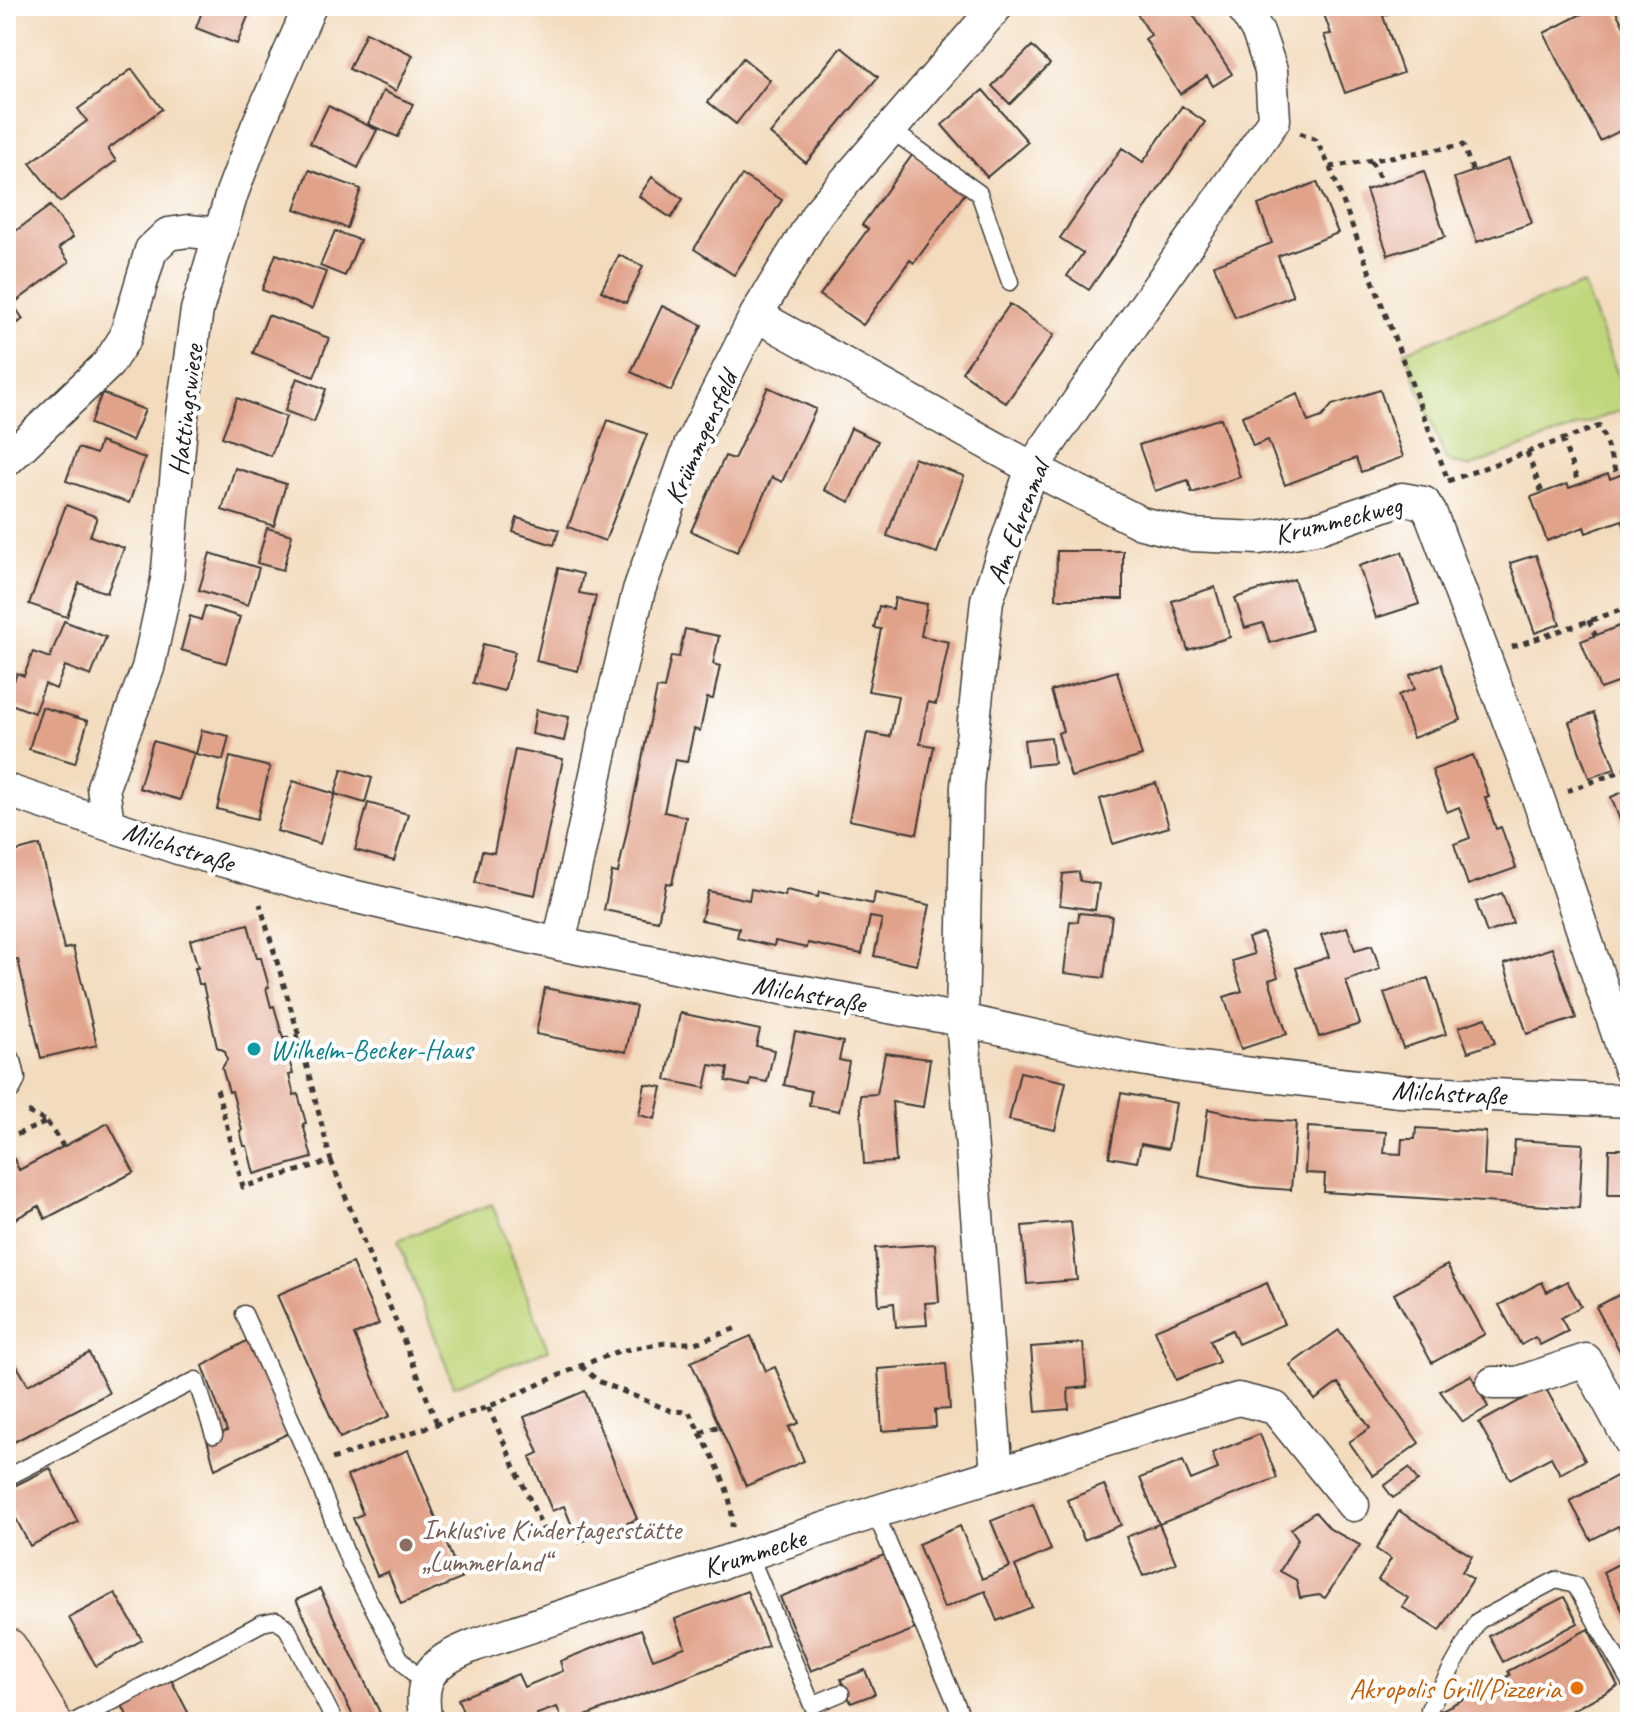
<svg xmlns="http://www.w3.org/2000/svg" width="1636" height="1728" font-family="Caveat,sans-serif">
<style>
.green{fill:#c0d67a;stroke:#6e794b;stroke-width:2}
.building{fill:#e1a28a}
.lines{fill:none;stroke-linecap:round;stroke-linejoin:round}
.service-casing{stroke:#3c3934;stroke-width:19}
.minor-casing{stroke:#3c3934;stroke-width:35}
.secondary-casing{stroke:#3c3934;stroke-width:47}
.path{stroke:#3c3934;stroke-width:5;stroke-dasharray:6 6;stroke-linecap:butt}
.service{stroke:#fff;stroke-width:16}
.minor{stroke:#fff;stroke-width:32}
.secondary{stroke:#fee3d2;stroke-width:44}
.culture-dot{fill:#0f9aa8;stroke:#fff;stroke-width:3}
.education-dot{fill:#8d6e63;stroke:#fff;stroke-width:3}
.food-dot{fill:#e8710a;stroke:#fff;stroke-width:3}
.labels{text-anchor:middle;stroke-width:8;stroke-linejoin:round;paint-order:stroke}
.street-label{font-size:28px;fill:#1c1c1c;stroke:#fff}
.culture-label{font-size:28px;fill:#0d838f;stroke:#fff;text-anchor:start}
.education-label{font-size:28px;fill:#785e54;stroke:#fff;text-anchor:start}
.food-label{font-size:28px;fill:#c56008;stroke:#fff;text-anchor:end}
</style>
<rect width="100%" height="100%" fill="#fff"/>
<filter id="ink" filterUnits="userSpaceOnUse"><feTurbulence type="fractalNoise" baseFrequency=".0125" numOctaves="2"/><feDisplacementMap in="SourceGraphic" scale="16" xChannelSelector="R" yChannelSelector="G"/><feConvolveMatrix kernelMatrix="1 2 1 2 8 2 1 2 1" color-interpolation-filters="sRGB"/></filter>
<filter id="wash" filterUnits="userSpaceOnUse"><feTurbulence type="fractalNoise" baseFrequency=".006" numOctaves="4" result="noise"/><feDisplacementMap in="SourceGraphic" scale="32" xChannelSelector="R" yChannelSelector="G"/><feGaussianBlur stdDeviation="1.8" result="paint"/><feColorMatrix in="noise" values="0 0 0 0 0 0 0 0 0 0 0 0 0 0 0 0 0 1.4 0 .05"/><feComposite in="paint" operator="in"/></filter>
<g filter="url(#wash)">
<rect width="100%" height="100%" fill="#f3dbbd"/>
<!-- green -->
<path class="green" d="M1583 284 1630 407 1469 467 1446 460 1405 351Z
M492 1204 548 1350 454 1386 398 1240Z"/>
<g id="blocks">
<!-- building -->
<path class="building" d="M204 6H252L237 44 196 28Z
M1132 6H1197L1190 10 1232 74 1213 86 1207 76 1180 94 1145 39 1151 35Z
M1321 6H1386L1388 14 1383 16 1403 73 1345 93 1324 35 1331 34Z
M1597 6H1613L1630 38V126L1600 141 1544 33Z
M366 32 413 55 396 91 349 69Z
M1032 46 1050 64 1010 104 992 86Z
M841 47 878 77 806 163 770 134Z
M743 58 770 80 736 124 708 102Z
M132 69 162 109 108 149 116 161 60 202 30 163 87 121 78 109Z
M983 90 1028 142 987 177 942 125Z
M383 91 413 104 398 137 368 124Z
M328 106 377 130 358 168 310 143Z
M1182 106 1205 122 1089 290 1067 276 1083 253 1060 238 1122 148 1143 162Z
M913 154 966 192 914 263 910 260 863 325 820 295 868 229 862 225Z
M1509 159 1532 223 1477 242 1454 178Z
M309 170 361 189 347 228 295 209Z
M1424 171 1445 237 1388 255 1366 190Z
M742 175 782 200 734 275 694 249Z
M652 177 683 199 671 218 639 196Z
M1317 182 1338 233 1278 256 1293 296 1235 318 1214 265 1272 243 1258 205Z
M50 206 73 237 59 248 69 262 13 304 23 319 6 332V238Z
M335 231 360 240 345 276 320 266Z
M276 254 326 272 312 309 262 290Z
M619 255 643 266 626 303 601 291Z
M1010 304 1054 335 1006 403 962 372Z
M662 306 702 325 671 391 631 372Z
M268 315 329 338 314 377 253 353Z
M297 378 326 389 314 422 285 411Z
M768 387 816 409 782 482 772 477 737 552 691 531 725 456 734 459Z
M1380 390 1403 457 1361 472 1356 458 1285 485 1268 440 1253 446 1242 416 1298 394 1308 422 1322 417 1332 405Z
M102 393 145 410 132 441 90 424Z
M237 398 286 417 271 456 222 437Z
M1221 418 1240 477 1192 493 1188 480 1155 491 1139 445Z
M608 420 647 434 605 541 568 527Z
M851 428 878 441 850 502 824 490Z
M100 442 145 458 129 503 66 481 78 448 96 454Z
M914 458 964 476 937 553 887 536Z
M235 468 286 484 274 526 222 510Z
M1630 471V527L1625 529 1622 520 1586 533 1584 527 1547 541 1531 497 1567 484 1569 488 1608 474 1610 479Z
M66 505 97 517 90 536 124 548 107 593 79 583 67 617 29 604Z
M517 518 559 530 554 545 513 532Z
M267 528 292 535 283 570 257 563Z
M1057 551H1123V599H1056Z
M1402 552 1419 604 1376 618 1359 566Z
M210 553 259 568 248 605 199 590Z
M1536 555 1560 624 1535 633 1510 563Z
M558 568 583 574 579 593 596 596 578 671 536 661Z
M1294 579 1311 630 1270 643 1263 623 1245 628 1235 598Z
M1215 587 1230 637 1188 650 1172 601Z
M895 598 927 604 921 636 949 642 936 704 928 702 920 744 934 746 917 834 849 820 867 733 890 737 898 696 868 691 881 629 874 628 879 606 893 609Z
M205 606 240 617 226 663 181 650 190 616 201 620Z
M64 621 106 637 91 676 65 666 56 689 45 684 34 713 6 702V686L11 688 17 673 24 676 33 652 50 658Z
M1622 625 1625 632 1630 630V678L1600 689 1581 641Z
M685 629 719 636 713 664 720 666 713 699 707 698 700 731 694 729 687 762 675 760 664 812 686 817 672 884 666 883 658 921 604 910 612 872 618 873 657 688 664 689 671 656 679 657Z
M483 644 515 652 504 691 473 683Z
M1441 664 1461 720 1413 738 1398 695 1415 689 1410 675Z
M1117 671 1142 756 1071 777 1058 733 1063 731 1051 691Z
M42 707 88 721 75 763 29 749Z
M536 710 569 717 564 741 532 734Z
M1594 713 1615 769 1589 778 1569 722Z
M202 730 229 736 223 760 196 754Z
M1051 737 1054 763 1027 766 1024 740Z
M153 741 194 753 180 800 139 788Z
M515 749 563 759 535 895 475 883 482 851 494 853Z
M1473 755 1489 797H1485L1496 829 1501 827 1516 868 1468 885 1454 844 1470 838 1459 807 1447 812 1432 770Z
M230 757 270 767 257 819 217 809Z
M342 769 372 778 365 803 335 794Z
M293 781 335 794 320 844 277 831Z
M1156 783 1169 827 1113 844 1100 799Z
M1630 789V846L1611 797Z
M368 803 408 814 394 861 355 850Z
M40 845 64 949 73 947 97 1045 41 1058 18 960 9 962 6 951V854Z
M1079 872 1080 881 1099 884 1095 910 1060 905 1063 874Z
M751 889 785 896 786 890 818 897 819 892 873 904 875 893 930 905 917 965 874 956 882 919 870 917 862 954 808 943 807 948 775 941 774 946 737 938 739 928 701 920 708 891 749 900Z
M1502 893 1513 923 1487 933 1476 902Z
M1079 913 1112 916 1104 978 1064 973 1070 921 1078 922Z
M248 924 257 958H261L269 987 266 988 271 1007 274 1006 293 1074 289 1075 294 1095 298 1094 306 1123 303 1124 312 1158 254 1174 247 1146H244L240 1131 242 1130 232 1091 229 1092 222 1068 227 1060 225 1051 217 1047 203 984H199L195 968H198L190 940Z
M1347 927 1355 950 1372 945 1380 969 1346 981 1360 1024 1319 1037 1296 968 1329 957 1321 935Z
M1263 933 1278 977 1269 980 1287 1034 1241 1049 1224 997 1242 991 1232 961 1254 954 1248 938Z
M1552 948 1576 1018 1527 1034 1504 964Z
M1428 978 1446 1034 1403 1048 1384 993Z
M545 988 636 1006 626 1052 536 1034Z
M680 1013 760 1030 756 1046 774 1050 767 1082 751 1079 750 1086 726 1081 728 1068 710 1065 705 1088 666 1080Z
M1486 1018 1495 1043 1468 1052 1459 1027Z
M795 1032 843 1042 839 1060 849 1062 839 1111 809 1105 811 1091 784 1085Z
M885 1053 930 1059 923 1107 892 1102 896 1162 864 1164 860 1095 877 1094Z
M1020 1072 1066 1082 1055 1130 1009 1120Z
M645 1084 662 1087 655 1119 639 1115Z
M1121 1093 1176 1103 1168 1149 1141 1144 1137 1162 1109 1157Z
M1208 1109 1254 1119 1296 1122 1291 1190 1250 1187 1199 1176Z
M108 1123 134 1172 45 1219 39 1206 6 1224V1163L14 1159 19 1170Z
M1308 1127 1386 1132 1384 1153 1401 1154 1402 1139H1415L1416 1128 1486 1132 1484 1175 1512 1177 1515 1140 1583 1144 1579 1208 1324 1192 1325 1174 1305 1173Z
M1609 1149H1630V1203H1626L1627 1195H1608Z
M1071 1222 1077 1280 1027 1284 1022 1226Z
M935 1244 939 1302 925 1303 927 1325 896 1327 894 1303 879 1305 875 1248Z
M352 1263 379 1324 354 1335 390 1416 340 1438 277 1295Z
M1447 1265 1485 1334 1432 1363 1394 1294Z
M1567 1281 1581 1306 1561 1318 1568 1331 1540 1345 1535 1337 1521 1345 1499 1305 1542 1282 1547 1292Z
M1267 1283 1284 1324 1238 1344 1232 1330 1210 1340 1219 1362 1176 1380 1155 1330Z
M1630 1289V1354L1623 1357 1596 1307Z
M1339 1330 1419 1443 1373 1476 1349 1442 1370 1428 1338 1383 1315 1400 1290 1365Z
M751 1336 766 1371 775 1367 799 1423 789 1427 804 1461 746 1486 691 1362Z
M248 1340 289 1433 215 1469 207 1440 227 1431 203 1366Z
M1083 1343 1087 1387 1068 1389 1069 1409 1036 1412 1031 1347Z
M6 1347 28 1385 89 1353 109 1393 6 1446Z
M946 1364 950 1409 935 1410 936 1427 882 1431 878 1369Z
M1471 1375 1488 1407 1463 1422 1440 1391Z
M1545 1387 1585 1460 1560 1474 1551 1457 1510 1479 1479 1423Z
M585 1391 637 1519 579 1543 564 1506 552 1511 530 1457 539 1453 524 1417Z
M1260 1434 1277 1478 1159 1524 1176 1563 1143 1576 1126 1537 1159 1524 1140 1478 1183 1461 1191 1480 1218 1469 1212 1453Z
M408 1450 461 1579 401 1604 388 1572 377 1576 353 1518 363 1514 347 1476Z
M50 1468 78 1522 30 1546 6 1499V1490Z
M1409 1468 1418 1481 1393 1498 1384 1486Z
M1620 1474 1630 1494V1544L1628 1545 1618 1526 1591 1540 1570 1501Z
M1104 1485 1121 1525 1084 1540 1067 1500Z
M1033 1504 1051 1550 1015 1566 1032 1607 997 1621 985 1591 944 1608 918 1544 960 1526 982 1579 1010 1567 991 1521Z
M1399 1511 1472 1556 1462 1572 1473 1579 1440 1631 1402 1607 1408 1598 1378 1580 1391 1559 1376 1549Z
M1315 1512 1330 1529 1360 1545 1325 1598 1319 1595 1300 1598 1296 1580 1280 1571 1298 1539 1291 1529Z
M884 1555 915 1629 811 1671 780 1597Z
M1630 1558V1626L1603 1572Z
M320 1589 382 1717 371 1722H356L296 1600Z
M747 1591 768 1646 570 1722H563L557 1707 537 1714 540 1722H467L458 1699 518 1674 524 1687 563 1671 560 1661 641 1629 653 1659 685 1647 675 1619Z
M115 1593 142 1640 96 1666 69 1618Z
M1564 1597 1578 1623 1503 1662 1489 1636Z
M1588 1629 1618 1686 1550 1722H1433L1430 1716 1510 1675 1508 1671Z
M865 1670 875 1694 851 1703 841 1679Z
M170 1678 191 1718 188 1719 189 1722H130L121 1703Z"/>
</g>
</g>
<g filter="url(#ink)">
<use href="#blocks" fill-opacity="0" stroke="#3c3934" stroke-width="2"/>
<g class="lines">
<defs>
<path id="service" d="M890 129 979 193 1010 282
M244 1314 312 1466 350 1564 400 1658 414 1674 426 1679
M6 1478 196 1380 214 1435
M875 1512 964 1722
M749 1554 812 1705 841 1693
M1429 1709 1478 1621 1556 1580 1575 1585 1630 1682
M74 1722 262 1623 276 1620 287 1628 335 1722"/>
<path id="minor" d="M756 315 1032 468 1141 523 1191 535 1259 538 1321 527 1402 499 1424 503 1431 514 1539 801 1630 1070
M6 461 108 364 125 338 151 250 168 234 189 231 219 234
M6 790 178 848 335 892 559 944 759 984 962 1020 1135 1058 1183 1066 1400 1091 1630 1101
M108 824 103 787 148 668 167 580 182 416 197 310 232 193 257 127 310 6
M559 944 608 719 639 590 690 446 756 315 818 213 997 6
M6 1065 9 1078 6 1084
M1493 1383H1517L1586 1360 1630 1441
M997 1474 962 1020 967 786 987 600 1032 468 1274 120 1271 70 1258 32 1242 6
M426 1722C417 1674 433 1662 475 1645L875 1512 1238 1399 1275 1408 1353 1505"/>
<path id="secondary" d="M6 1650 49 1722"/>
</defs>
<!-- service casing -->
<use href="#service" class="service-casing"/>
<!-- minor casing -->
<use href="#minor" class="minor-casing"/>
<!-- secondary casing -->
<use href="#secondary" class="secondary-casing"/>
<!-- path -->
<path class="path" d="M1300 133 1316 140 1330 167 1448 480
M1371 161 1383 185
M1330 167 1463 145 1473 172
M1562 439 1579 485
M1527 452 1542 493
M1448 481 1600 426 1617 476
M1626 608 1630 619
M1589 620 1595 635
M1512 647 1630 607
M1567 791 1630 768
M283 1039 299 1036
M217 1089 243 1187 331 1161 299 1036 260 904
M47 1122 63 1146
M6 1139 47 1122 24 1110
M331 1161 437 1423
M581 1366 598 1381 671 1411 689 1412 700 1433 719 1426
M488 1407 548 1540
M700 1433C715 1461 734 1494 732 1527
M332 1459 488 1407 580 1366 619 1351 665 1343H695L737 1328"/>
<!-- service -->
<use href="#service" class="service"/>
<!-- minor -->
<use href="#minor" class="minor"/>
<!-- secondary -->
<use href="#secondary" class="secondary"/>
</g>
</g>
<!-- markers -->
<circle class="culture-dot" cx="254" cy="1049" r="8"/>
<circle class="education-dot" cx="406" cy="1545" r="8"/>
<circle class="food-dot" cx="1577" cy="1688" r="8"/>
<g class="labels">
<!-- street labels -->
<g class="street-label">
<text transform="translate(185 410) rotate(-83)" y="10">Hattingswiese</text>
<text transform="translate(700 437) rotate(-66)" y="10">Krümmgensfeld</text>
<text transform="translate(1338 519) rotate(-14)" y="10">Krummeckweg</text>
<text transform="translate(1017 522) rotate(-69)" y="10">Am Ehrenmal</text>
<text transform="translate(179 846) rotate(17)" y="10">Milchstraße</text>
<text transform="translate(809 993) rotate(10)" y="10">Milchstraße</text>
<text transform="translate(1449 1092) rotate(3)" y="10">Milchstraße</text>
<text transform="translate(754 1552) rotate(-18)" y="10">Krummecke</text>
</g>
<!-- culture labels -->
<g class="culture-label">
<text x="270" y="1059">Wilhelm-Becker-Haus</text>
</g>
<!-- education labels -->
<g class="education-label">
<text x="422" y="1539">Inklusive Kindertagesstätte<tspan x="422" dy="32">„Lummerland“</tspan></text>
</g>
<!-- food labels -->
<g class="food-label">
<text x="1561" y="1698">Akropolis Grill/Pizzeria</text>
</g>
</g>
<!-- margin -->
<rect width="1636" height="1728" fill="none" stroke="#fff" stroke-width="32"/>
</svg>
